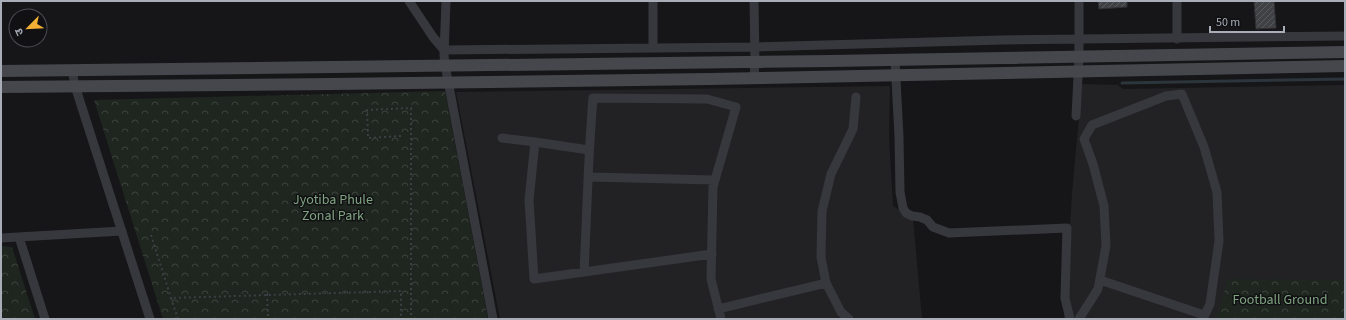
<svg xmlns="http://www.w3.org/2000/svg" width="1346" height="320" font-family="'Source Sans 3','Noto Sans Devanagari',sans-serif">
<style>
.built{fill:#222225}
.park{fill:url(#park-crowns)}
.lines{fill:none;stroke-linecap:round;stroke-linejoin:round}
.stream{stroke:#2c353c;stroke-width:3}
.building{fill:url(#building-hatch);stroke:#303034}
.path{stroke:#3d3f44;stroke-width:2;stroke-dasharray:2 3;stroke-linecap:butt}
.street{stroke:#37383d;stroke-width:9}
.secondary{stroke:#45474d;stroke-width:12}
.labels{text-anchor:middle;stroke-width:3;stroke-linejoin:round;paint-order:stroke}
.park-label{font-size:14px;fill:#7fa381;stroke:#111113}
</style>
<defs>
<pattern id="park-crowns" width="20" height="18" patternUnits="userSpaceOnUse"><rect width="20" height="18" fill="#1e261f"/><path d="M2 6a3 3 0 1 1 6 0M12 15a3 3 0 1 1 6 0" fill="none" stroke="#3c433d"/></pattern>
<pattern id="building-hatch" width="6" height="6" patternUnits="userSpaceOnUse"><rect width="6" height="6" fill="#404145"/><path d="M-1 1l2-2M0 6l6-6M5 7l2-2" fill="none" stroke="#595a5e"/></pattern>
</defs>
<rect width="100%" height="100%" fill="#161618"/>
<!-- built -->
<path class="built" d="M1082 84 1118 85 1123 89 1345 85V319H1064L1072 194Z
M890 86 889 137 893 206 913 218 922 319H500L456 92Z"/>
<!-- park -->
<path class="park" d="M445 91 488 319H163L94 100Z
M1 246 12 247 35 319H1Z
M1228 279 1345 280V319H1216Z"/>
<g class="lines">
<!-- stream -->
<path class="stream" d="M1122 83 1345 79"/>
</g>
<!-- building -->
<path class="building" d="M1098 1H1127V7L1099 9Z
M1254 1H1274L1276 28 1256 29Z"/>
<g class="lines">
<!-- path -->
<path class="path" d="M401 136 368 138 367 110 411 108V319
M151 235 171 298
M267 294 268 319
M178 319 171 298 401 291V319"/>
<!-- street -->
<path class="street" d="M409 1 433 37 444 50 755 47 1002 40 1345 36
M446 1 444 55 445 65 493 319
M1177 1V39
M653 48V1
M895 60 899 137 900 192 903 208 906 213 912 216 920 217 927 220 933 227 949 233 1067 228 1065 298 1070 319
M72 70 75 86 150 319
M754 78 755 62 754 1
M1076 116 1079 57V1
M502 138 535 142 589 150
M535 142 529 200 534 279 712 254
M589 177 715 180
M19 237 45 319
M1 238 122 231
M584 272C587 214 588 156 593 98L707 99 736 107 713 187 711 279 721 319
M1100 280 1204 315
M718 309 826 283
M849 319 841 312 826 283 821 257 822 211 831 174 853 129 856 97
M1079 319 1098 289 1106 246 1104 206 1093 164 1084 139 1092 125 1166 96 1182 94 1204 147 1217 192 1219 241 1210 304 1203 319"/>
<!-- secondary -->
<path class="secondary" d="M1 71 830 61 1345 52
M1 87 332 84 710 79 1345 66"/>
</g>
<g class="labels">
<!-- park labels -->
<g class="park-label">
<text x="333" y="204">Jyotiba Phule<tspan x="333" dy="16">Zonal Park</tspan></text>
<text x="1280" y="304">Football Ground</text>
</g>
</g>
<!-- border -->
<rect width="1346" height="320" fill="none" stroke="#a8adb8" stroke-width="4"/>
<!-- north arrow -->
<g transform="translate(28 28) rotate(246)"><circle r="19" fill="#111113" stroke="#4d4f55"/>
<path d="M0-3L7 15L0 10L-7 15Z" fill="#f2b134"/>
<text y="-6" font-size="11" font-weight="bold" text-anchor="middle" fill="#a8adb8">उ</text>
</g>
<!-- scale -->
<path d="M1210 26v6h74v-6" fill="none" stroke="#a8adb8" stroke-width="2"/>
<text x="1216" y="26" font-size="12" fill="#a8adb8" stroke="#111113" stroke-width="3" paint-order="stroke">50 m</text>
</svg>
